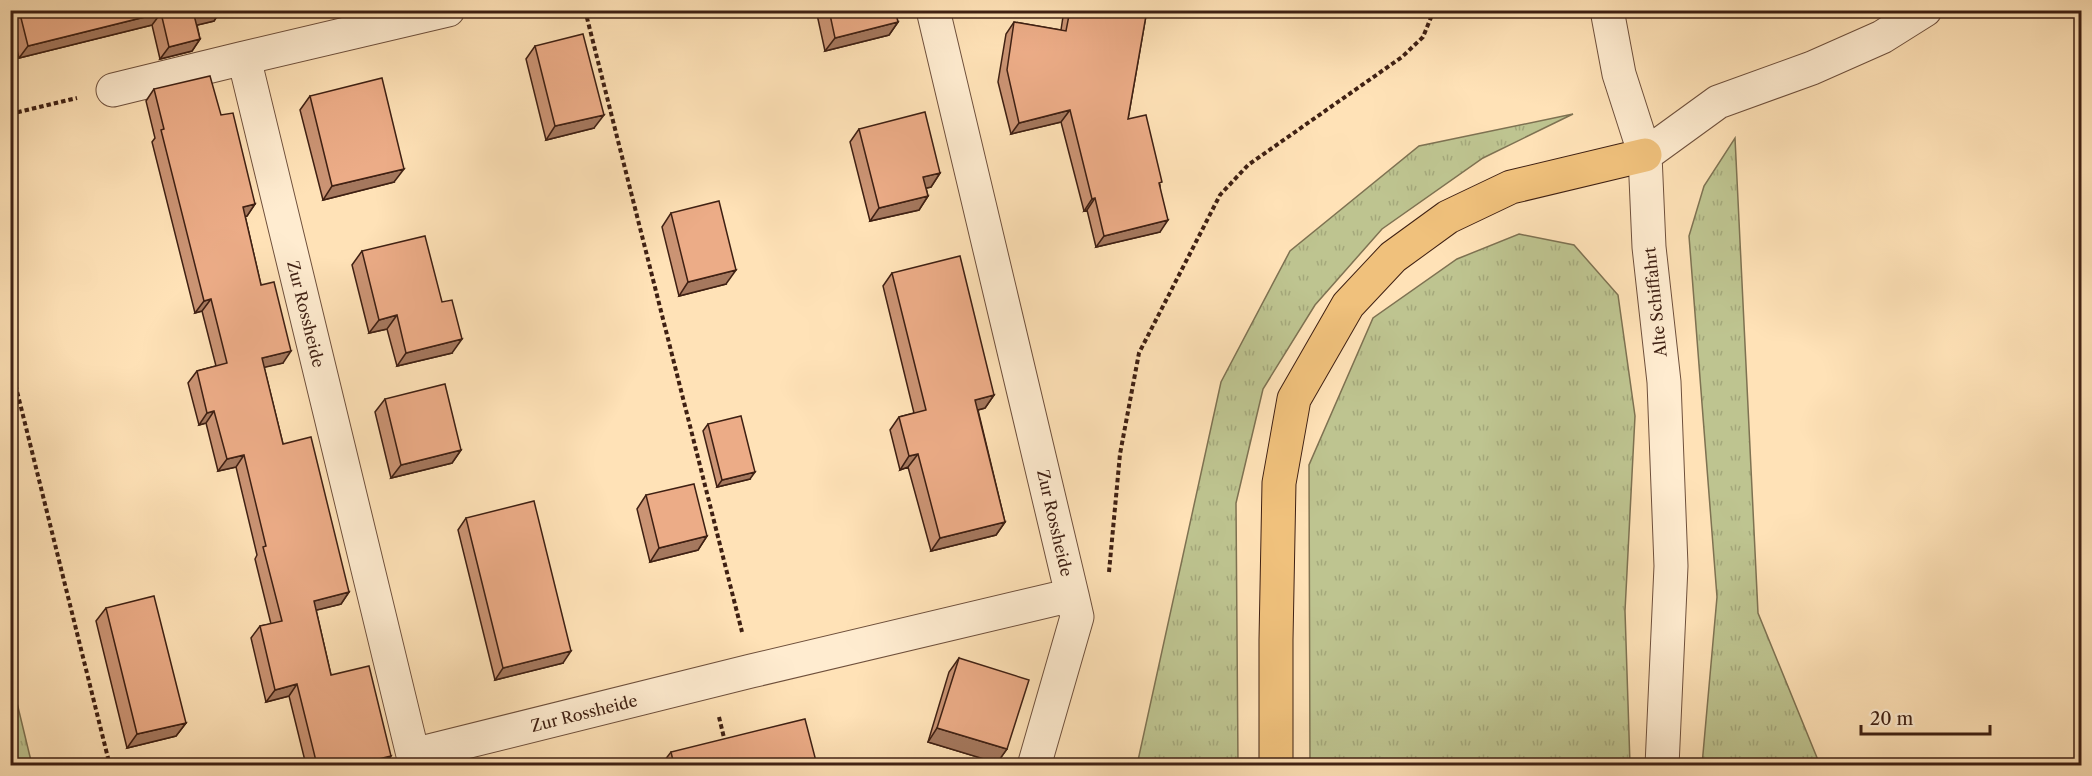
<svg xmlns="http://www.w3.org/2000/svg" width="2092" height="776" font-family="'Libre Caslon Text',serif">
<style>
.grass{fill:url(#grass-tufts);stroke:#7e7252;stroke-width:1.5}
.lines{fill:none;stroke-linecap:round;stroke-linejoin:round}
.minor-casing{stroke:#6f503c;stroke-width:35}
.highway-casing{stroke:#3f2013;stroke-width:35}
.path{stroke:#3f2013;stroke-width:4;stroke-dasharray:4.5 3;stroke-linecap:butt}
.minor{stroke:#ffecd0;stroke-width:33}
.highway{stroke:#f0c17c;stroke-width:33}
.wall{fill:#cb9474;stroke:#3f2013;stroke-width:1.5}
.shaded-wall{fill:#a5785e;stroke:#3f2013;stroke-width:1.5}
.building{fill:#ecac87;stroke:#3f2013;stroke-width:1.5}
.labels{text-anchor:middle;stroke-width:5;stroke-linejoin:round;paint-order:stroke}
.street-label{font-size:16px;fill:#3f2013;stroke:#ffecd0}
</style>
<defs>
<pattern id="grass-tufts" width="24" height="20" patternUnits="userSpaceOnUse" patternTransform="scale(1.5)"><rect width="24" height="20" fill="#bec490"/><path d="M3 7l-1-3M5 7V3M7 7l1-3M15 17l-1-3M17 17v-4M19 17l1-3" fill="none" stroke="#a4a87b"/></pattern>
</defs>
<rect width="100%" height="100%" fill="#ffe2b7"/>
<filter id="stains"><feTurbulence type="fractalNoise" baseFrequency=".00333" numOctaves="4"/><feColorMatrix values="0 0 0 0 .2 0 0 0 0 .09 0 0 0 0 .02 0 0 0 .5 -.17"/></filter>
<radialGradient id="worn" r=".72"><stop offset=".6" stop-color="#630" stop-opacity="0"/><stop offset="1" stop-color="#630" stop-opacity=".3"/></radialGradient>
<!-- grass -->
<path class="grass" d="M1573 114 1483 158 1382 229 1315 305 1263 389 1236 503 1238 765H1137L1221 382 1290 251 1419 146Z
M1735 138 1758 613 1820 765H1702L1717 597 1689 236 1704 186Z
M1519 234 1574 245 1618 295 1635 416 1625 611 1630 765H1310L1309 465 1373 318 1457 259Z
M10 678H11L32 765H11Z"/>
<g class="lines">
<defs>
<path id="minor" d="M448 10 244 58 413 755 751 671 1072 595 933 10
M1607 10 1619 74 1645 155 1649 247 1664 382 1671 566 1662 766
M113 90 244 58
M1645 155 1718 102 1812 68 1882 37 1925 10
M1034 766 1077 617 1072 595"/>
<path id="highway" d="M1276 766V640L1279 483 1294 399 1348 305 1393 257 1448 217 1511 187 1645 155"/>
</defs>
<!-- minor casing -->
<use href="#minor" class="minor-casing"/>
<!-- highway casing -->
<use href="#highway" class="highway-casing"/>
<!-- path -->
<path class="path" d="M585 10 742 632
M10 114 77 98
M10 363 110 766
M1109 572 1120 454 1139 353 1220 195 1248 165 1402 57 1423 37 1434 10
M719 717 725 742"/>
<!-- minor -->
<use href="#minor" class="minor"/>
<!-- highway -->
<use href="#highway" class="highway"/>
</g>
<!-- wall -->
<path class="wall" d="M10 10H221L214 21 197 25 200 39 192 51 160 59 152 25 19 58 10 23Z
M816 10H895L898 22 889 35 825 51Z
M1064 10H1147L1128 119 1160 185V232L1096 247 1087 210 1084 211 1061 122 1011 134 998 82 1006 34 1014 22 1061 30Z
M535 46 594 128 546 140 526 59Z
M154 89 221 115 255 204 247 216H245L261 285 283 363 264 367 283 444 349 592 341 604 316 610 331 675 385 765H306L289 696 266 702 251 638 260 626 271 624 255 559 257 555 236 467 218 471 206 423 199 425 188 383 197 371 216 366 202 311 195 313 152 142 155 138 146 101Z
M310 96 394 182 323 200 300 110Z
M859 129 940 173 931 187 926 188 928 196 919 210 870 221 850 142Z
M671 213 726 284 679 296 662 227Z
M362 251 452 353 397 366 387 329 369 333 352 265Z
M892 273 994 395 985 408 978 410 1005 522 996 535 931 551 908 467 900 470 890 430 899 417 914 413 883 286Z
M385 399 461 450 452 463 391 478 375 412Z
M708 424 750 479 717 487 703 431Z
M646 495 707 536 698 550 650 562 637 509Z
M466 518 563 663 495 680 458 530Z
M106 608 186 723 176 736 127 748 96 621Z
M959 658 1007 749 997 763 928 742 949 672Z
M671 752 817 765H661Z"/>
<!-- shaded-wall -->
<path class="shaded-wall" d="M214 10H221L214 21 185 28 194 15Z
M161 13 152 25 19 58 28 46Z
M898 22 889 35 825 51 835 38Z
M200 39 192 51 160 59 169 47Z
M1070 110 1061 122 1011 134 1019 123Z
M604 115 594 128 546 140 555 126Z
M404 169 394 182 323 200 332 186Z
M940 173 931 187 914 191 923 177Z
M928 196 919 210 870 221 879 208Z
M1095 198 1087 210 1084 211 1092 199Z
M255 204 247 216 235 219 243 207Z
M1168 220 1160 232 1096 247 1104 236Z
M736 270 726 284 679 296 688 282Z
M211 299 202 311 195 313 204 301Z
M397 315 387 329 369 333 379 320Z
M462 339 452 353 397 366 406 353Z
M291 351 283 363 253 370 262 358Z
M994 395 985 408 966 413 975 400Z
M214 411 206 423 199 425 207 413Z
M461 450 452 463 391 478 401 465Z
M918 454 908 467 900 470 909 456Z
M244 455 236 467 218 471 227 459Z
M755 472 750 479 717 487 722 480Z
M1005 522 996 535 931 551 940 538Z
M707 536 698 550 650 562 659 548Z
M349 592 341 604 305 613 314 601Z
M571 651 563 663 495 680 503 668Z
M297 684 289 696 266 702 275 690Z
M186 723 176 736 127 748 137 734Z
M937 728 1007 749 997 763 928 742Z
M391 756 385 765H354Z"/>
<!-- building -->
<path class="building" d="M19 10H214L194 15 200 39 169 47 161 13 28 46Z
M829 10H895L898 22 835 38Z
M1070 10H1147L1128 119 1146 115 1162 182 1159 183 1168 220 1104 236 1095 198 1092 199 1070 110 1019 123 1007 70 1014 22 1066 31Z
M583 34 604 115 555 126 535 46Z
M210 76 221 115 233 113 255 204 243 207 261 285 274 282 291 351 262 358 283 444 311 437 349 592 314 601 331 675 369 666 391 756 354 765H317L297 684 275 690 260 626 282 621 263 547 266 546 244 455 227 459 214 411 207 413 197 371 227 363 211 299 204 301 161 130 164 129 154 89Z
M382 78 404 169 332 186 310 96Z
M925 112 940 173 923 177 928 196 879 208 859 129Z
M719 201 736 270 688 282 671 213Z
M425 236 442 302 452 300 462 339 406 353 397 315 379 320 362 251Z
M960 256 994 395 975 400 1005 522 940 538 918 454 909 456 899 417 926 410 892 273Z
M445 384 461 450 401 465 385 399Z
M741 416 755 472 722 480 708 424Z
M694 484 707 536 659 548 646 495Z
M534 501 571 651 503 668 466 518Z
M154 596 186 723 137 734 106 608Z
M959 658 1029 680 1007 749 937 728Z
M805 719 817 765H674L671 752Z"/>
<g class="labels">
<!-- street labels -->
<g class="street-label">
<text transform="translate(1655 302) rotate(-96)" y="6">Alte Schiffahrt</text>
<text transform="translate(306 314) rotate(76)" y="6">Zur Rossheide</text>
<text transform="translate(1055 523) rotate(77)" y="6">Zur Rossheide</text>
<text transform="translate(584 713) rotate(-14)" y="6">Zur Rossheide</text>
</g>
</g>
<!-- margin -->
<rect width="2092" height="776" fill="none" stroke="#ffe2b7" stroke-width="36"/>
<rect x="12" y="12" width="2068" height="752" fill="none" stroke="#3f2013" stroke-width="3"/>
<rect x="18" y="18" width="2056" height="740" fill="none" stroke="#3f2013" stroke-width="1.5"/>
<!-- scale -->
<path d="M1861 725v9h129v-9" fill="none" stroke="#3f2013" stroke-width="3"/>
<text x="1870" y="725" font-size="18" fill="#3f2013" stroke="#ffecd0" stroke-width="4.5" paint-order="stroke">20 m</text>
<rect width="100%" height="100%" filter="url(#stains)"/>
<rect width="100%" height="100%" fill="url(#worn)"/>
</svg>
